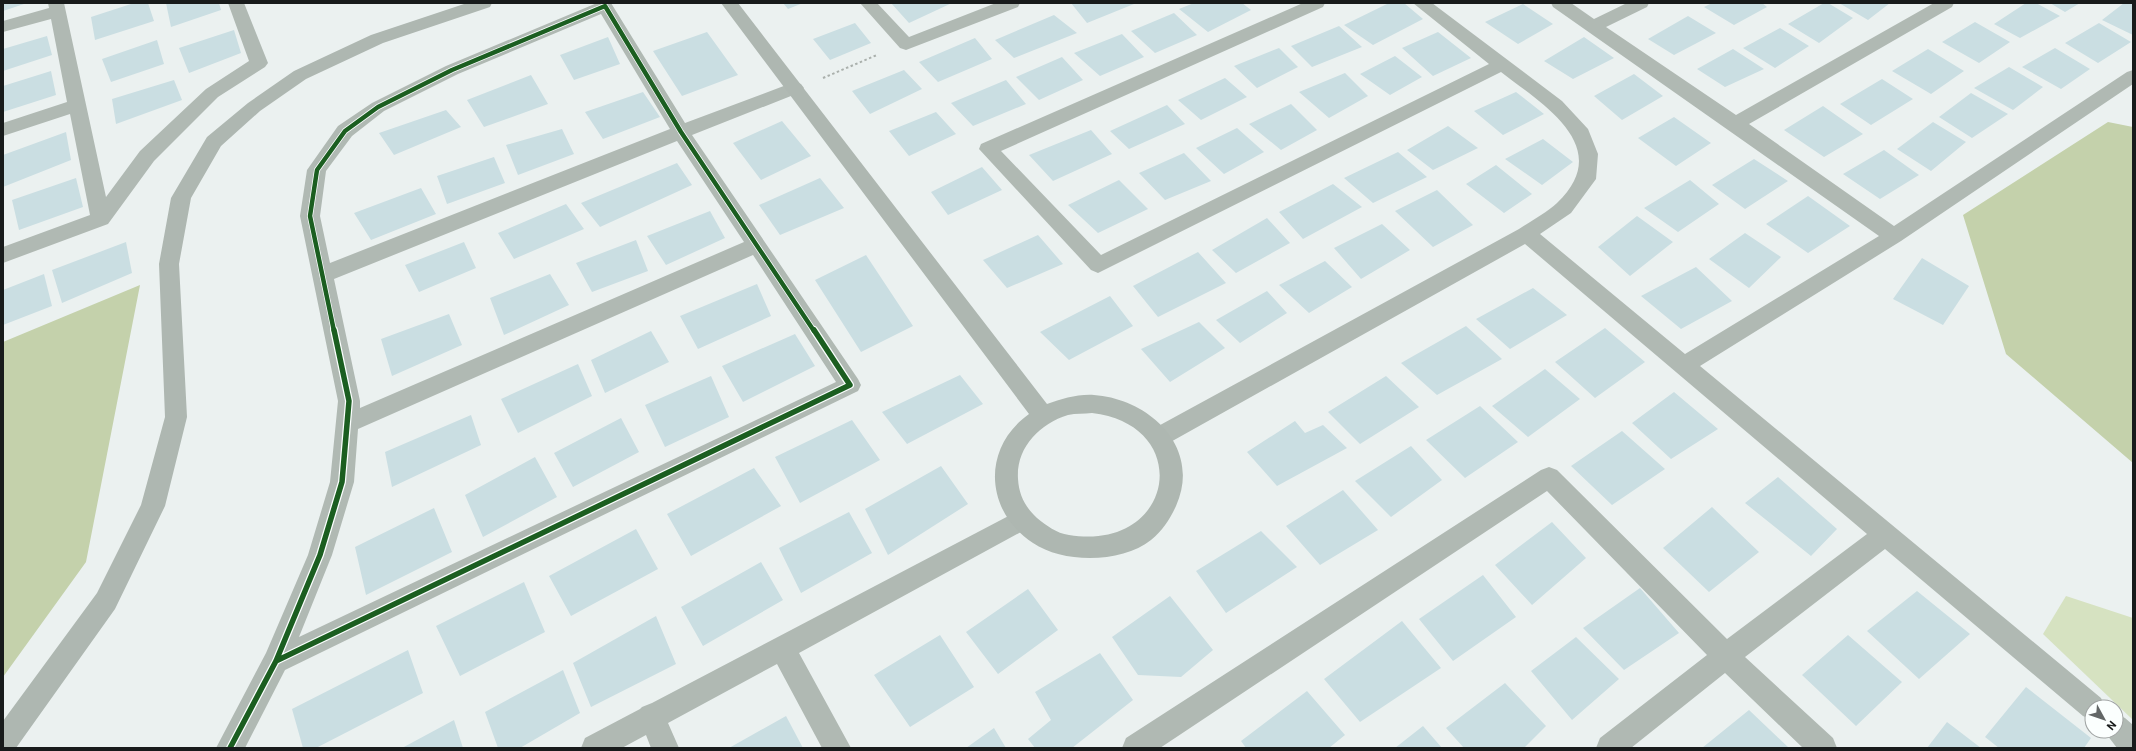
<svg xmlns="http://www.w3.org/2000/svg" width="2136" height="751" font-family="Roboto,sans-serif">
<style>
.green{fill:#d6e2c1}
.forest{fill:#c4d1ab}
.building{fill:#cadee2}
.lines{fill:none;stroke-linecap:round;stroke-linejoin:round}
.path{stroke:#aab0ac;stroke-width:2;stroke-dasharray:2.5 2.5;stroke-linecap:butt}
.street{fill:#b0b9b3;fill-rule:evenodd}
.secondary{fill:#aeb7b1;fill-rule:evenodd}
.cycleway-far1-casing{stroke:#fbfffe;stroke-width:6}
.cycleway-casing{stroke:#fbfffe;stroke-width:8}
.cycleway-far1{stroke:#1b5e20;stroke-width:4.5}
.cycleway{stroke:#1b5e20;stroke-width:5.5}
</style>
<rect width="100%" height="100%" fill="#ebf1f0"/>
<!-- green -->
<path class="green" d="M2066 596 2133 618V720L2043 634Z"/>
<!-- forest -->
<path class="forest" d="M2108 122 2133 127V463L2006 354 1963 215Z
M140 285 86 562 3 677V342Z"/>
<!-- building -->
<path class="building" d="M3 3H27L3 11Z
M134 3H148L154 21 95 40 91 17Z
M166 3H219L221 10 171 27Z
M783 3H803L788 9Z
M891 3H952L909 23Z
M1071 3H1133L1134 4 1087 23Z
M1194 3H1242L1251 10 1208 32 1179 9Z
M1389 3H1404L1423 19 1373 45 1344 25Z
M1712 3H1762L1767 7 1734 25 1704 7Z
M1824 3H1828L1853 18 1819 43 1788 24Z
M1839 3H1890L1868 20Z
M2026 3H2036L2060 16 2020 38 1994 24Z
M2050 3H2080L2065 12Z
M2124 3H2133V35L2102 20Z
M1523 4 1553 24 1518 44 1485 22Z
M1174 13 1197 35 1155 53 1131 31Z
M1054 15 1077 33 1014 58 995 40Z
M1688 16 1716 33 1674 55 1648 39Z
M1975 22 2010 42 1979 63 1942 42Z
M855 23 871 43 830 60 813 39Z
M2099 23 2131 42 2098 63 2065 43Z
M1339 26 1362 47 1312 67 1291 46Z
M1780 28 1809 46 1775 68 1743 48Z
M234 30 241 53 189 73 179 48Z
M707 32 738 75 682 96 653 51Z
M1438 32 1471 58 1433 76 1402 48Z
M1122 34 1144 57 1100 76 1074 53Z
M47 36 52 55 3 71V49Z
M608 37 620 64 574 80 560 55Z
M1584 37 1614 58 1573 79 1544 61Z
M975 38 992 59 938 82 919 62Z
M157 40 164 64 111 82 102 59Z
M1279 48 1298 67 1257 88 1234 66Z
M2055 48 2090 69 2061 89 2022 67Z
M1733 49 1764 69 1725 87 1697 69Z
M1928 49 1964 71 1931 94 1892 71Z
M1395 56 1422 77 1390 95 1360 74Z
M1062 57 1083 80 1039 100 1016 77Z
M2009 67 2043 87 2013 110 1974 88Z
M904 70 922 89 870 114 852 91Z
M51 71 56 95 3 112V86Z
M1345 73 1368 96 1329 118 1299 92Z
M1634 74 1663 96 1622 120 1594 96Z
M531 75 548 104 484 127 467 100Z
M1225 78 1247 97 1201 120 1178 100Z
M1882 79 1913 99 1871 125 1840 104Z
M174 80 182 100 116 124 112 99Z
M1006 80 1026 104 973 126 951 103Z
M643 92 660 117 603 139 585 112Z
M1516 92 1544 114 1503 135 1474 111Z
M1971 93 2008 114 1972 138 1939 117Z
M1291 104 1317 130 1281 150 1249 124Z
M1167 105 1185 124 1129 149 1110 131Z
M1823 106 1863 134 1824 157 1784 130Z
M446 110 461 127 394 155 379 133Z
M936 112 956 134 909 156 889 131Z
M1674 117 1711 143 1676 166 1638 138Z
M782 121 811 156 761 180 733 143Z
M1933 122 1966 142 1931 171 1897 149Z
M1448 126 1478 148 1433 170 1407 150Z
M1237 128 1264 152 1224 174 1196 148Z
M562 129 574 154 518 175 506 145Z
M1091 130 1112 154 1053 181 1029 155Z
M66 132 71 160 3 187V155Z
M1543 139 1573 162 1542 185 1505 159Z
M1884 150 1919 175 1880 199 1843 174Z
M1398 152 1427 177 1373 203 1344 178Z
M1184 153 1211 181 1165 200 1139 173Z
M494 157 505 183 447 204 437 176Z
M1754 159 1788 181 1745 209 1712 185Z
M677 163 692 185 600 227 581 203Z
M1496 165 1532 194 1504 213 1466 184Z
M982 167 1002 190 948 215 931 192Z
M76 178 83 207 19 230 12 200Z
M820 178 844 208 780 235 759 205Z
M1119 180 1148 209 1098 233 1068 205Z
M1690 180 1719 204 1678 232 1644 208Z
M1333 184 1362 207 1303 239 1279 212Z
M421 188 436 214 371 240 354 213Z
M1437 190 1473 225 1433 247 1395 211Z
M1808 196 1850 226 1808 253 1766 224Z
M566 204 584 229 514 259 498 233Z
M710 211 725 238 666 265 647 236Z
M1637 216 1673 242 1630 276 1598 247Z
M1267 218 1290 243 1236 273 1212 250Z
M1382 224 1410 250 1361 279 1334 248Z
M1745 233 1781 257 1749 288 1709 259Z
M1038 235 1063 264 1007 288 983 260Z
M636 240 648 271 592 292 576 263Z
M126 242 132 273 62 303 52 270Z
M464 242 476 268 419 292 405 265Z
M1198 252 1226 283 1158 317 1133 286Z
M866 255 913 326 861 352 815 280Z
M1922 258 1969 286 1943 325 1893 299Z
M1325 261 1352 287 1309 313 1279 285Z
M1696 267 1732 301 1681 329 1641 296Z
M44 274 52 306 3 325V290Z
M550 274 569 305 504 335 490 298Z
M757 284 771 316 698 349 680 316Z
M1533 288 1567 315 1510 349 1476 319Z
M1267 291 1287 313 1240 343 1216 320Z
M1110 296 1133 326 1069 360 1040 332Z
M449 314 462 345 392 376 381 339Z
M1199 322 1225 348 1170 382 1141 349Z
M1466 326 1502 359 1437 395 1401 363Z
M1605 328 1645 362 1595 398 1555 362Z
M651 331 669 362 605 393 591 360Z
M795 334 815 366 743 402 722 366Z
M578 364 592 396 518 433 501 399Z
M1545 369 1580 399 1528 437 1492 406Z
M960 375 983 404 907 444 882 412Z
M711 376 729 417 665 447 645 405Z
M1386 376 1419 407 1360 444 1328 412Z
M1674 392 1718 429 1671 459 1632 423Z
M1480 406 1518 442 1465 478 1426 440Z
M471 415 481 445 392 487 385 452Z
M621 418 639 452 573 487 554 453Z
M852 420 880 460 800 503 775 457Z
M1295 421 1305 433 1323 425 1347 448 1277 486 1247 452Z
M1622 431 1665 469 1612 505 1571 466Z
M1411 446 1442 480 1391 517 1355 481Z
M535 457 557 497 483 537 465 495Z
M941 466 968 504 888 555 865 509Z
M754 468 781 506 691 556 667 514Z
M1778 477 1837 529 1811 556 1745 503Z
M1343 490 1378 530 1320 565 1286 526Z
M1712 507 1759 552 1709 592 1663 548Z
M434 508 452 552 366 595 355 547Z
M849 512 872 553 801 593 779 548Z
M1552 522 1586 558 1532 605 1495 565Z
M636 529 658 569 571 616 549 576Z
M1261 531 1297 567 1226 613 1196 571Z
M761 562 783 600 703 646 681 607Z
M1483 575 1516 617 1453 661 1419 619Z
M524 582 545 632 460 676 436 626Z
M1640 588 1679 633 1624 670 1583 628Z
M1028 589 1058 630 998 674 966 632Z
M1917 591 1970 634 1919 679 1867 631Z
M1170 596 1213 650 1181 677 1138 675 1112 637Z
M656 616 676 664 591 707 573 663Z
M1402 621 1441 668 1360 722 1324 679Z
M940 635 974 687 910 727 874 675Z
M1848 635 1902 682 1856 726 1802 675Z
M1576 637 1619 679 1572 720 1531 671Z
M408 650 423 693 316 748H303L292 709Z
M1100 653 1133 700 1072 748H1035L1028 739 1051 720 1035 692Z
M563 670 580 713 520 748H498L485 712Z
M1505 683 1546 726 1524 748H1464L1446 728Z
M2026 687 2091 738 2084 748H1999L1985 737Z
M1307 691 1345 735 1329 748H1246L1241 741Z
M1749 710 1789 748H1702Z
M786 716 803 748H729Z
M454 720 463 748H402Z
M1947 722 1981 748H1927Z
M1423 726 1442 748H1395Z
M994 728 1006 748H966Z"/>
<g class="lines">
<!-- path -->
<path class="path" d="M823 78 877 55"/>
<!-- street -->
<path class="street" d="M48 3H64L106 197 140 151 206 89 249 61 228 3H244L268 63 265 67 218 97 154 161 108 224 3 263V247L90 215 70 114 3 136V123L67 102 51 19 3 32V21L49 8Z
M597 3H611L685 123 789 84 795 82 801 84 804 88 801 92 692 135 858 379 861 385 858 391 285 670 245 748H216L266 653 308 555 330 482 338 401 300 216 307 170 338 126 372 103 446 66ZM601 14 670 129 330 263 320 216 326 171 352 136 384 111 458 74ZM677 141 744 242 360 408V401L334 279ZM753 255 836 382 299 637 332 555 354 482 358 429Z
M860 3H877L909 37 996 3H1020L1018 7 906 50 900 48Z
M1303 3H1325L1323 7 1001 151 1101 255 1489 64 1413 3H1432L1562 101 1588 129 1598 154 1596 179 1571 213 1540 234 1685 354 1879 236 1553 7 1551 3H1571L1594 19 1627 3H1649L1647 7 1606 27 1736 115 1934 3H1954L1952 7 1749 124 1894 226 2127 72 2133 70V84L1901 241 1700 366 2101 698 2105 707H2092V720L2083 716 1885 549 1745 657 1833 738 1837 748H1803L1725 673 1631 748H1596L1600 738 1707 655 1547 491 1160 748H1122L1126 738 1541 470 1549 467 1557 470 1727 639 1867 534 1525 244 1167 444 1159 447 1151 444 1148 437 1151 430 1519 229C1531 221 1546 213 1557 203 1616 147 1542 104 1501 72L1098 273 1091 270 979 149 981 144Z
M1022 509 1030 513 1034 520 1030 527 799 653 851 748H822L777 664 668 723 679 748H651L646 735 622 748H581L585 738 640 709 642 707 652 703Z
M2116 714 2125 718 2133 725V748H2117L2104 731H2116Z"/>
<!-- secondary -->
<path class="secondary" d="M467 3H492L490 7 383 43 306 79 260 111 221 146 191 198 179 264 187 417 165 506 115 609 16 748H3V721L97 593 141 505 165 417 159 264 171 198 207 137 248 103 294 71 371 35Z
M721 3H738L1047 404C1062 399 1077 394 1094 395 1150 399 1202 448 1176 506 1170 519 1163 530 1151 540 1122 563 1064 564 1033 543 985 512 981 448 1029 414ZM1092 413C1195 425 1175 552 1069 535 1056 533 1047 526 1037 518 1025 507 1019 495 1018 479 1016 448 1039 424 1068 415 1076 413 1084 414 1092 413Z"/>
<defs>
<path id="cycleway-far1" d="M334 331 310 216 317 170 345 131 378 107 452 70 605 6 681 132 814 331"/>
<path id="cycleway" d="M276 661 320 555 342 482 349 401 334 330
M276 661 850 385 814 330
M230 748 276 661"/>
</defs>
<!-- cycleway-far1 casing -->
<use href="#cycleway-far1" class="cycleway-far1-casing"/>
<!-- cycleway casing -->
<use href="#cycleway" class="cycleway-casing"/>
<!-- cycleway-far1 -->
<use href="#cycleway-far1" class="cycleway-far1"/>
<!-- cycleway -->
<use href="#cycleway" class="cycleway"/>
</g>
<!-- border -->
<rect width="2136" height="751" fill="none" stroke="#181b1b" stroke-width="8"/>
<!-- north arrow -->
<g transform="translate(2104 719) rotate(130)"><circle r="19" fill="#fbfffe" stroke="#a0a4a3"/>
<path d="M0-3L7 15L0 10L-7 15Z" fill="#626666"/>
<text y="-6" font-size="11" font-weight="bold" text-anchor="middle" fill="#181b1b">N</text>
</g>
</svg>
